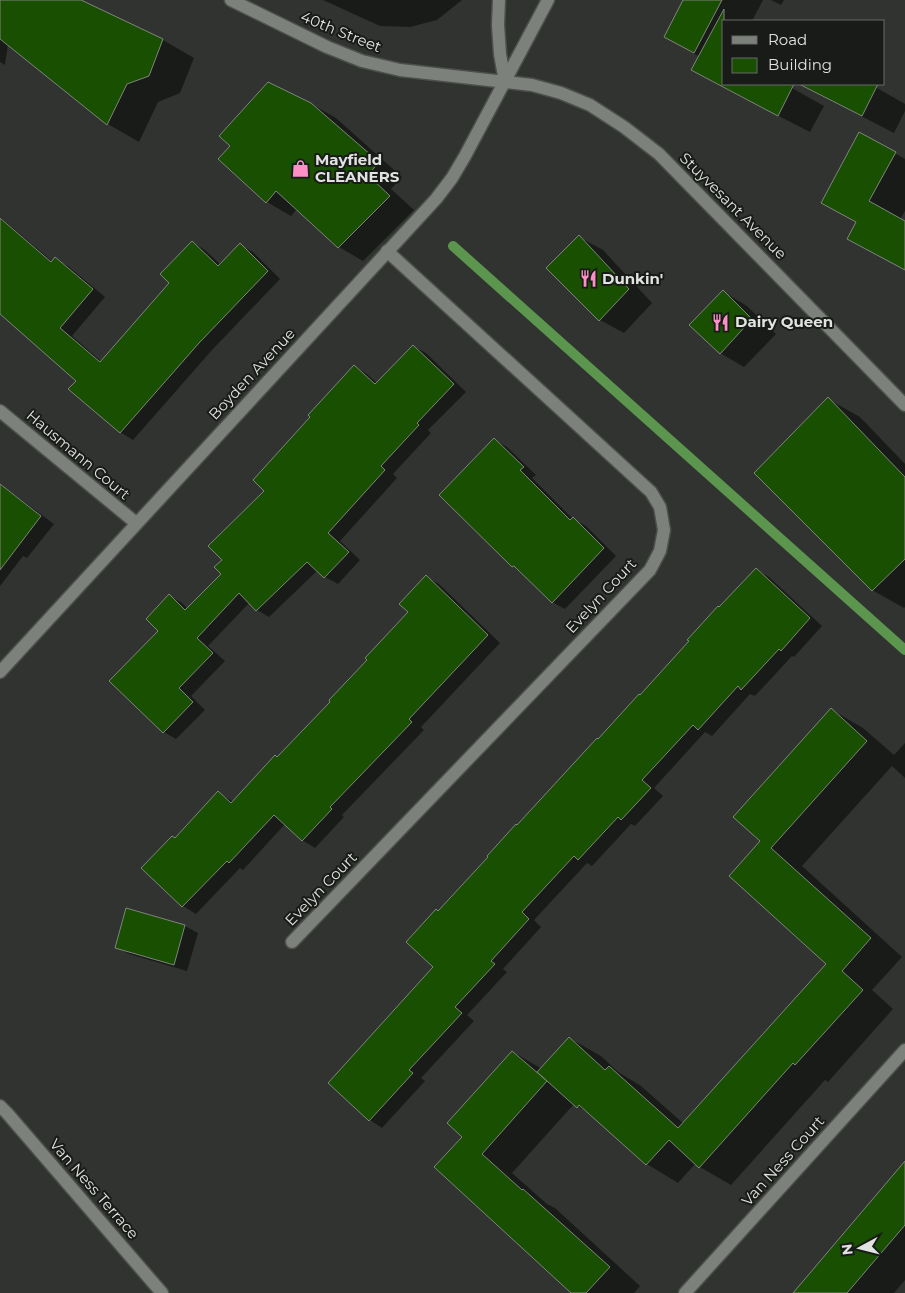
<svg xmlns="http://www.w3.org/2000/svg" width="905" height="1293" font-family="Montserrat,sans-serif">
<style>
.shadow{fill:#0007}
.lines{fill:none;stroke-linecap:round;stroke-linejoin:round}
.stream{stroke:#5c954d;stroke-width:10}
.building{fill:#184f00;stroke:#80847e}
.street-casing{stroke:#4c4f4b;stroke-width:15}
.secondary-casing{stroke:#4c4f4b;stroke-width:15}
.street{stroke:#7c817b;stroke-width:12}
.secondary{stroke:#7c817b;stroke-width:12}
.labels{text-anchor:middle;stroke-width:4;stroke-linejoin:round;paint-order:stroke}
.street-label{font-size:15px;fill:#e0e3df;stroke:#191b18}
.poi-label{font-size:15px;font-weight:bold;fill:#e0e3df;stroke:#191b18;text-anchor:start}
</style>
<rect width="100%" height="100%" fill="#30332f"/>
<!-- shadow -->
<path class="shadow" d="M0 0H78L163 40 194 58 180 93 158 102 139 142 108 124 8 44 5 65 0 62Z
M323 0H462L437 20 410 27 380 26Z
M685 0H763L752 21H724V84H785L792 88 824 106 810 132 724 88 693 70 700 57 666 37Z
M771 0H784L781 5Z
M799 84H870L905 104V111L894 133Z
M311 104 336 118 402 177 391 189 414 210 363 261 339 247 297 209 291 216 267 202 232 146Z
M860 133 905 159V211L900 219 905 222V270L857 223Z
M0 217 53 262 55 259 68 266 105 297 72 336 102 362 170 283 192 242 205 250 221 265 240 245 253 252 280 279 212 350 133 440 120 432 77 381 0 310Z
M579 237 603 250 652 303 624 333 600 320Z
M724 292 747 306 776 334 744 367 720 353Z
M413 346 426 353 466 392 428 430 431 433 393 474 397 478 340 541 360 560 338 584 325 577 318 570 269 617 257 610 250 602 208 646 225 661 191 696 205 710 176 739 164 732 160 631 170 596 182 603 188 609 223 574 224 560 266 491 354 366 367 374 378 384Z
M828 399 860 417 905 464V607L904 608 872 590Z
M495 440 507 447 536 475 532 478 573 519 586 526 616 556 565 609 552 602 520 569 513 566Z
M0 484 54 524 27 558 23 556 0 586Z
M756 569 769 577 822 626 794 657 792 656 755 696 750 694 712 736 705 732 654 788 663 796 635 826 631 824 592 866 587 863 534 920 541 927 503 969 507 972 467 1015 474 1021 421 1078 425 1081 382 1128 370 1120 329 1083 434 967 438 912 599 740Z
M426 577 439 584 500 643 421 727 424 730 342 815 344 817 315 848 302 840 285 824 243 870 240 868 196 914 183 906 143 868 176 839 218 793 234 802 277 758 332 702 410 612Z
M832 710 863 728 894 755 905 743V778L892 766 802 866 902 957 872 990 893 1009 828 1082 825 1080 731 1185 700 1167 696 1163 678 1183 647 1164 592 1115 574 1104 512 1173 547 1204 555 1208 640 1286 634 1293H573L464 1137 513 1052 542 1069 569 1038 601 1056 618 1072 641 1086 684 1124 828 964 762 841Z
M127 909 185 926 198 933 187 971 129 954 116 947Z
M905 1162V1280L894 1293H813Z"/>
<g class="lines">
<!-- stream -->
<path class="stream" d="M453 246 905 650"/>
</g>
<!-- building -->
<path class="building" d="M0 0H81L163 39 149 76 127 84 107 125 0 39Z
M683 0H722L694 53 664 37Z
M724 9V84H794L778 116 691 70Z
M268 82 311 103 379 162 368 175 390 196 338 248 276 191 266 203 218 159 230 146 219 136Z
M799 84H878L862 116Z
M859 132 896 152 869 201 905 221V270L847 239 856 222 821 203Z
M0 218 51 262 55 257 93 289 60 328 100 362 169 283 160 274 192 241 218 266 240 243 268 271 199 343 120 433 68 389 76 381 0 314Z
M579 235 629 289 599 321 546 268Z
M723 290 752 319 720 354 689 325Z
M413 345 454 384 417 423 419 425 381 466 385 470 328 533 349 552 324 578 307 562 256 611 239 593 197 638 213 653 179 688 193 702 163 733 109 681 158 631 146 619 169 594 185 610 221 574 214 567 222 560 208 546 264 491 253 480 310 417 308 415 354 365 375 384Z
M828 397 905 477V559L872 591 754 473Z
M494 438 524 467 520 470 570 520 573 517 604 548 552 603 514 566 512 567 439 495Z
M0 484 41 516 0 570Z
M756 568 810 618 781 651 779 649 741 690 738 686 698 730 693 725 642 780 651 788 621 820 618 817 578 860 574 856 522 912 529 919 491 961 495 964 455 1007 462 1013 409 1070 413 1073 369 1121 328 1083 433 967 406 942 436 909 438 911 488 857 487 856 516 824 517 825 597 738 598 739 639 694 640 695 689 641 687 640 718 606 719 607Z
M426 575 488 635 409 719 412 722 330 807 332 809 302 841 274 815 229 863 227 861 182 907 141 868 172 836 175 838 218 791 231 803 275 755 277 757 330 702 329 700 367 660 365 658 408 612 399 604Z
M831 708 867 741 771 848 871 938 842 971 863 990 795 1065 793 1063 699 1168 669 1140 646 1165 579 1105 577 1108 537 1072 569 1037 605 1070 609 1066 678 1128 826 964 729 876 760 841 733 817Z
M126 908 185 925 174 965 115 948Z
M512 1051 547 1081 482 1154 522 1190 523 1189 610 1267 586 1293H571L434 1167 462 1137 447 1123Z
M905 1161V1225L847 1293H793Z"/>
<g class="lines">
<defs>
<path id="street" d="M0 411 136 523
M292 942 650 570 660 551 664 530 660 507 651 492 387 251
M0 1106 7 1113 162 1293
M685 1293 905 1050"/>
<path id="secondary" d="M231 0 327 47 362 61 400 70 532 85 561 93 590 105 624 127 659 154 905 405
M499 0 498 25 500 54 505 82
M0 672 436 199 452 178 465 156 548 0"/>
</defs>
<!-- street casing -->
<use href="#street" class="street-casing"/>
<!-- secondary casing -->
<use href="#secondary" class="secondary-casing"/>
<!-- street -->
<use href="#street" class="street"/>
<!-- secondary -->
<use href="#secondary" class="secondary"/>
</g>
<!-- icons -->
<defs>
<symbol id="shop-bare" viewBox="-9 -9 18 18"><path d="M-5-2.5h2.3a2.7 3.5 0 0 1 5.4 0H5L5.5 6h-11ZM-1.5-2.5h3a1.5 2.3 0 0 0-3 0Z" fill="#fb8fc6" stroke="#191b18" stroke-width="2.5" paint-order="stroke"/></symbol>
<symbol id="restaurant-bare" viewBox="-9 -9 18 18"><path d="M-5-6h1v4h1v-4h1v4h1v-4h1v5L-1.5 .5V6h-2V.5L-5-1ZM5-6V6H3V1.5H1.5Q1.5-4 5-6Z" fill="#fb8fc6" stroke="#191b18" stroke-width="2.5" paint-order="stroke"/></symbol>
</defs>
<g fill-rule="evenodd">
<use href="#shop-bare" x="288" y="156" width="25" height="25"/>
<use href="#restaurant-bare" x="576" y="266" width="25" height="25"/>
<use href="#restaurant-bare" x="708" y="310" width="25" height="25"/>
</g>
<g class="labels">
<!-- street labels -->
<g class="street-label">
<text transform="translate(341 32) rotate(22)" y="5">40th Street</text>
<text transform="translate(733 206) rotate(45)" y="5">Stuyvesant Avenue</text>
<text transform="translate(252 374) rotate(-47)" y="5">Boyden Avenue</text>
<text transform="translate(78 455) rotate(40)" y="5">Hausmann Court</text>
<text transform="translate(601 596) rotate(-47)" y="5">Evelyn Court</text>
<text transform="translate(321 889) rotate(-46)" y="5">Evelyn Court</text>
<text transform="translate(783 1161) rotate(-48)" y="5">Van Ness Court</text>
<text transform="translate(94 1189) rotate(49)" y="5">Van Ness Terrace</text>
</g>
<!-- poi labels -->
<g class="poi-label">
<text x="315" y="165">Mayfield<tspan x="315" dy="17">CLEANERS</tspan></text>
<text x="602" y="284">Dunkin'</text>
<text x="735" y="327">Dairy Queen</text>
</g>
</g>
<!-- legend -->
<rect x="722" y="20" width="162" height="65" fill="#191b18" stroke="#696b68"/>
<rect x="732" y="36" width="25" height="8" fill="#7c817b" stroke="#696b68"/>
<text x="768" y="45" font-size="15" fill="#e0e3df">Road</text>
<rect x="732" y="58" width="25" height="15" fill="#184f00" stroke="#696b68"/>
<text x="768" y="70" font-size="15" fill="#e0e3df">Building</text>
<!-- north arrow -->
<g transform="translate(860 1248) rotate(263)" stroke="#191b18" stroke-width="4" paint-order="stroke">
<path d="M0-4L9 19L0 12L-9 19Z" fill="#e0e3df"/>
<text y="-8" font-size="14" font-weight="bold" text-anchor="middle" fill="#e0e3df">N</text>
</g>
</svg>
